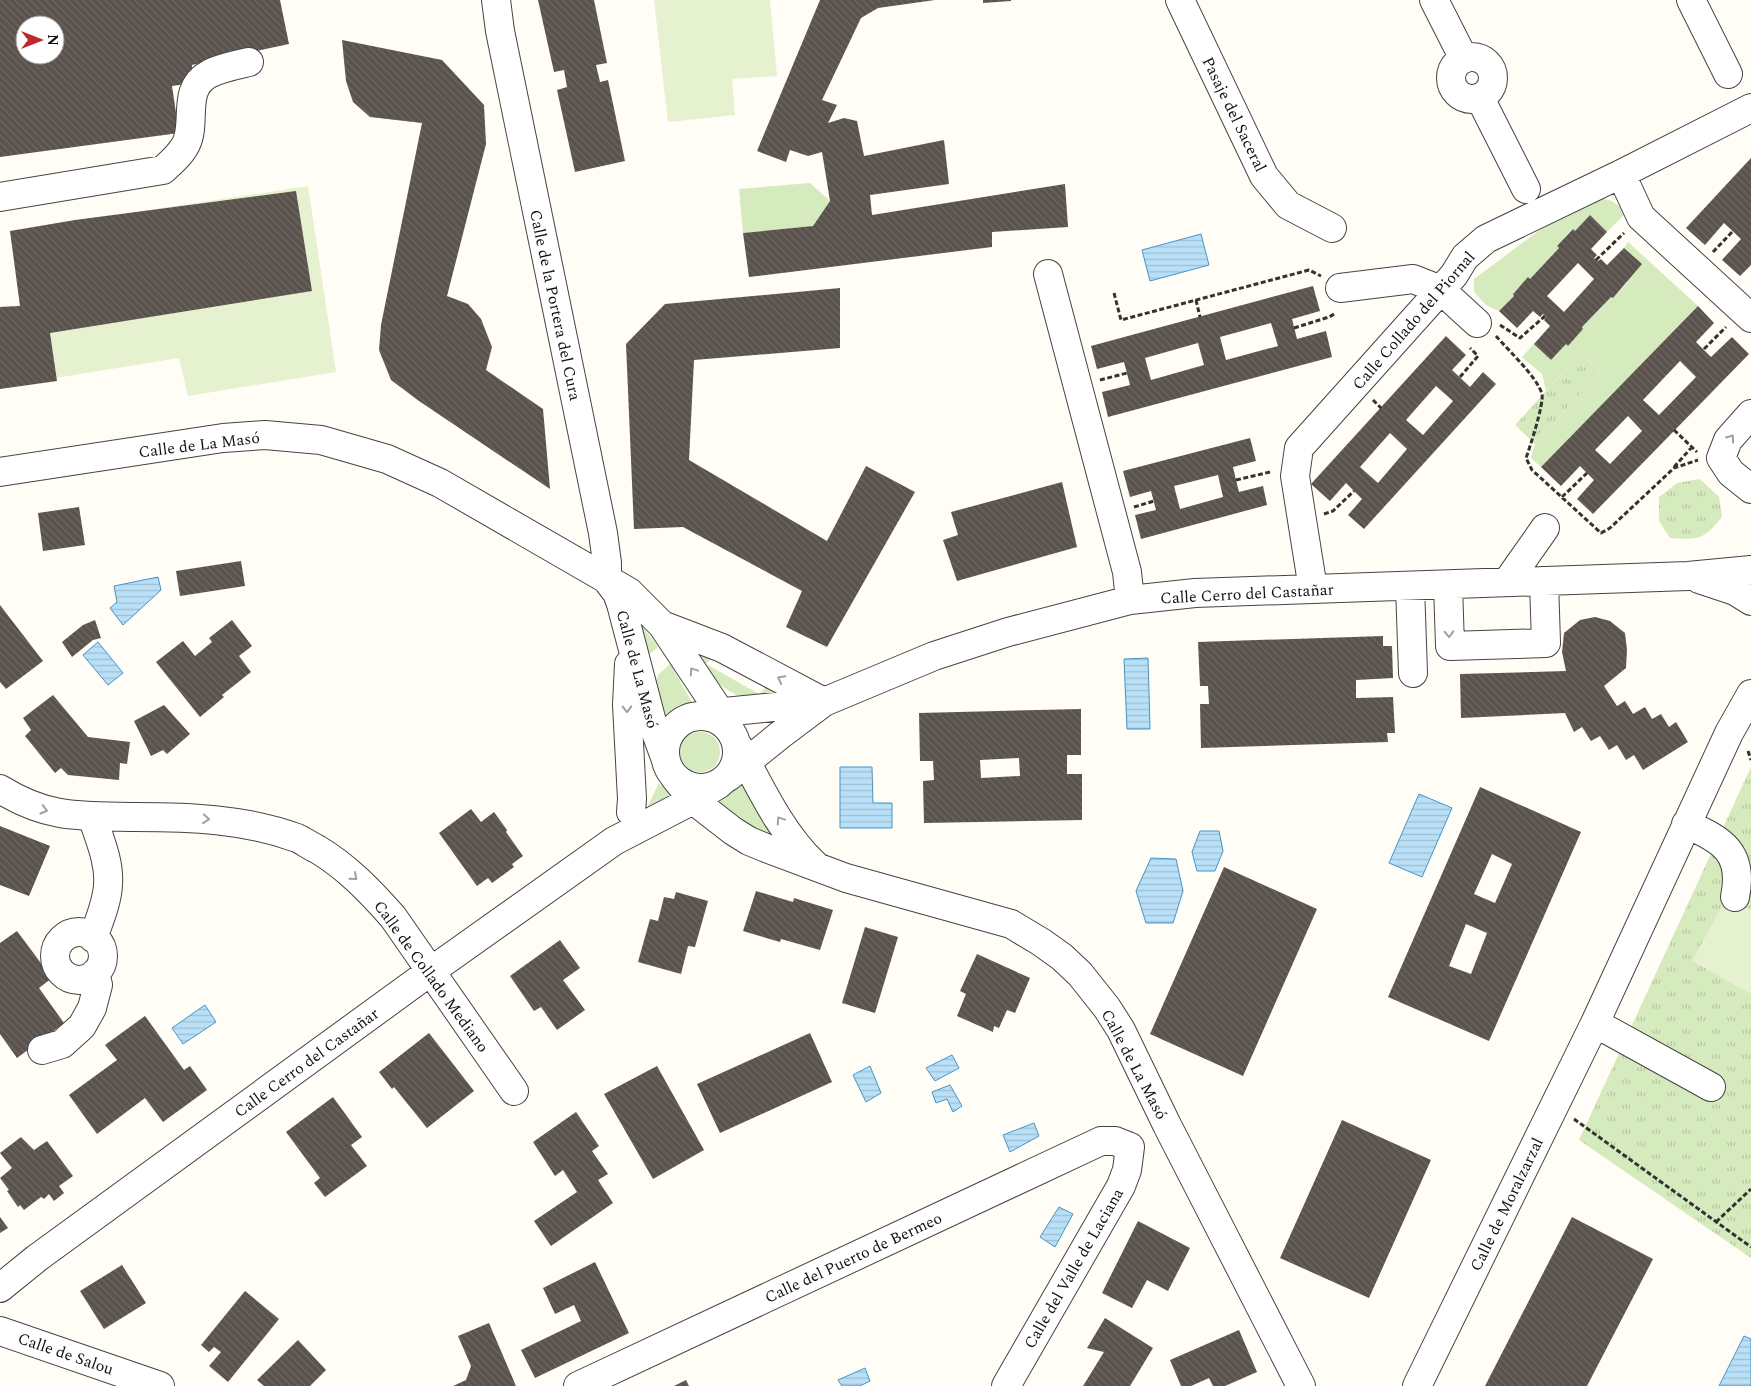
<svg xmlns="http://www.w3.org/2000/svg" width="1751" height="1386" font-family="Spectral,serif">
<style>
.grass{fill:#d5ebbd}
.park{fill:url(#park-tufts)}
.pitch{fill:#e6f2cf}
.water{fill:url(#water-rules);stroke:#3f96cf}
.building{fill:url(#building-back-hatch);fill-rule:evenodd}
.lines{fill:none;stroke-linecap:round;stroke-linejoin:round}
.minor-casing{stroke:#444;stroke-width:30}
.path{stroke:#333;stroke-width:3;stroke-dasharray:5 2.5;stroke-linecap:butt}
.minor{stroke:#fff;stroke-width:28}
.oneway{stroke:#a0a0a0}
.labels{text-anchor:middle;stroke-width:5;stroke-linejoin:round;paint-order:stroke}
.street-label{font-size:16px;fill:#111;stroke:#fff}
</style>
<defs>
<pattern id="park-tufts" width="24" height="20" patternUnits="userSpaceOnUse" patternTransform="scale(1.25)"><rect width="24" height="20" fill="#d5ebbd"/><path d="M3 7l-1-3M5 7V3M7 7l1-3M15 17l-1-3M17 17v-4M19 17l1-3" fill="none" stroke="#b6c8a1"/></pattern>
<pattern id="water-rules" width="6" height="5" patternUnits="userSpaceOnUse" patternTransform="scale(1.25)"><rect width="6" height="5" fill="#b9e0f7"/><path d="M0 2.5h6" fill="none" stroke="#9ebfd3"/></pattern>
<pattern id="building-back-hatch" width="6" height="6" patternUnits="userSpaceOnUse" patternTransform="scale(1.25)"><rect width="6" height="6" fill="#5a524d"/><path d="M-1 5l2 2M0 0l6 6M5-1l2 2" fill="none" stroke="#6d6662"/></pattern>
</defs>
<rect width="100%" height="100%" fill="#fffdf5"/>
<!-- grass -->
<path class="grass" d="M810 183 830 201 813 226 743 233 739 189Z
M1601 198 1612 201 1627 212 1607 232 1590 215 1575 231 1572 229 1557 246 1559 248 1530 279 1528 278 1513 293 1514 296 1499 311 1486 305 1474 292V279L1552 221Z
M1628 242 1698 306 1541 467 1531 458 1535 444 1600 372 1580 354 1546 391 1542 374 1522 357 1534 344 1551 360 1566 344 1568 346 1583 329 1582 327 1611 297 1613 298 1628 282 1627 280 1641 264 1624 248Z
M639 622 658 647 646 657Z
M693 652 716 653 706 664 759 694 771 682 787 693C777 694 767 698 757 698 727 701 708 672 693 652Z
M670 664 692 702 679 705 665 715 655 682 659 674Z
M680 752a20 20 0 1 1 40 0a20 20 0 1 1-40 0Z
M743 782 774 831 769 836 750 825 718 801Z
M659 783 669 795 646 810Z"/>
<!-- park -->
<path class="park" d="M1580 354 1600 372 1535 444 1515 425Z
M1700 479 1719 497 1722 517C1703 540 1699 540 1670 538L1659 521V497L1677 483Z
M1751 767V1258L1579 1140Z"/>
<!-- pitch -->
<path class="pitch" d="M654 0H770L777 76 732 79 735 115 668 122Z
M308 186 336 372 188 396 179 358 0 387V307L20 305 10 231Z
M1727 897 1751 910V994L1692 961Z"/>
<!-- water -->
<path class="water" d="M1201 234 1209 265 1150 281 1142 250Z
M158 577 161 590 123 625 110 608 117 602 114 586Z
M98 642 123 673 108 685 83 655Z
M1148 658 1150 729H1127L1124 659Z
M840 767H872L873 803H892V828H840Z
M1419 794 1452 808 1422 877 1389 863Z
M1200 831H1219L1223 851 1215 871H1197L1192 852Z
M1151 858 1176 859 1183 891 1173 923H1146L1136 891Z
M205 1005 216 1022 183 1044 172 1028Z
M952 1055 959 1068 935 1081 926 1068Z
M870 1066 881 1093 866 1102 853 1075Z
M950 1085 962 1106 953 1112 947 1099 936 1103 932 1092Z
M1034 1123 1039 1136 1010 1152 1003 1135Z
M1059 1207 1073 1214 1055 1247 1040 1237Z
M1744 1336 1751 1339V1386H1719Z
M865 1368 870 1381 860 1386H842L838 1380Z"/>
<!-- building -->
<path class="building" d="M0 0H280L289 44 192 65 193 83 172 86 179 133 0 157ZM25 25H55V55H25Z
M538 0H594L607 63 596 65 600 82 608 80 625 161 575 172 557 90 567 87 564 70 554 72Z
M820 0H935L878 8 861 18 822 100 837 105 828 123 844 118 857 121 864 156 944 140 949 184 870 195 872 215 1065 184 1068 227 992 232V247L749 277 743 233 813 226 830 201 822 152 808 156 790 150 786 162 757 151Z
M983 0H1011V1L983 3Z
M342 40 442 60 484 105 486 144 447 296 468 304 481 319 492 347 486 370 543 409 550 489 419 401 391 380 379 350 381 325 422 123 370 117 353 102 346 81Z
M1751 158V265L1740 276 1722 260 1741 239 1724 223 1705 245 1686 228Z
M296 191 312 291 50 333 57 381 0 389V307L20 306 10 231 75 220Z
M1590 215 1607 232 1591 249 1597 255 1594 258 1598 261 1601 259 1607 265 1624 248 1642 264 1613 298 1611 297 1582 327 1583 329 1568 346 1566 344 1551 360 1534 344 1550 326 1544 320 1546 317 1543 314 1540 317 1533 311 1517 328 1499 311 1514 296 1513 294 1528 277 1530 279 1559 248 1557 246 1573 229 1575 231ZM1578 263 1594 279 1564 312 1547 296Z
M1313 286 1320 311 1292 319 1297 339 1326 331 1332 357 1108 417 1102 392 1130 385 1124 362 1097 369 1091 346ZM1271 323 1278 346 1226 360 1220 337ZM1198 343 1204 365 1151 380 1145 358Z
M840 288V348L694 360 689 460 827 541 866 466 915 492 827 647 786 627 802 591 683 527 634 529 626 344 665 304Z
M1698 306 1714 323 1696 342 1711 357 1732 337 1749 354 1593 514 1577 499 1594 480 1580 466 1561 486 1541 467ZM1680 361 1696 377 1659 415 1643 400ZM1628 416 1642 431 1610 464 1595 450Z
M1446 336 1466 355 1452 370 1470 387 1483 372 1496 384 1364 529 1348 515 1362 499 1346 483 1330 501 1311 484ZM1436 386 1453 401 1423 435 1406 420ZM1390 433 1407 449 1378 483 1360 467Z
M1250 438 1256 461 1233 467 1236 480 1239 492 1263 486 1267 505 1141 539 1135 515 1156 510 1151 491 1130 497 1123 471ZM1218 475 1223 497 1180 509 1174 486Z
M1062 482 1077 547 957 581 943 540 958 535 951 512Z
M79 507 85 545 43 551 38 513Z
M241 561 245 586 180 596 176 571Z
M0 605 43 661 6 689 0 682Z
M1595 617 1610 621 1625 633 1627 650 1626 668 1604 686 1617 706 1625 701 1633 714 1645 707 1652 719 1661 714 1669 727 1676 722 1688 742 1643 770 1634 755 1626 760 1617 745 1609 750 1600 736 1591 741 1582 727 1574 732 1565 713 1461 718 1460 674 1566 671 1562 652 1564 633 1580 620Z
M95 620 101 638 93 640 72 657 62 642 83 625Z
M232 620 252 646 239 656 251 672 222 695 224 697 200 717 156 662 183 641 195 656 212 642 209 638Z
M1383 636V646H1392L1393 678 1356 680V698L1393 697 1395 733H1387L1388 742 1201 748 1200 704H1209L1208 686H1200L1198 642Z
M53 695 88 737 130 742 127 764 120 763 119 780 68 775 61 768 55 773 25 736 31 730 23 718Z
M164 705 190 734 167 754 163 750 151 756 134 721Z
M1081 709V755H1067V774H1082V820L924 823 923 781 934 780 933 761H920L919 713ZM1019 758 1020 776 981 778 980 760Z
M1480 787 1581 832 1489 1041 1388 997ZM1492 854 1512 864 1495 903 1474 894ZM1466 924 1487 933 1471 974 1449 966Z
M471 809 481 822 494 812 507 830 506 832 523 856 512 864 514 867 492 883 488 878 477 886 439 833Z
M0 826 50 846 29 896 0 885Z
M1224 867 1317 909 1243 1076 1150 1034Z
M756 891 793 902 794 898 833 910 820 950 781 939 780 942 743 931Z
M676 892 708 901 695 947 688 946 681 974 638 962 650 919 658 921 664 897 674 899Z
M865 927 898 937 875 1013 842 1003Z
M17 931 52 978 39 988 64 1023 17 1058 0 1034V943Z
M560 940 580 968 563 980 585 1010 557 1030 541 1007 534 1011 510 976Z
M977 954 1030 978 1015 1013 1007 1010 999 1028 994 1026 993 1032 957 1016 966 994 960 991Z
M145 1016 184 1070 190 1066 207 1090 163 1122 145 1098 97 1134 69 1095 117 1060 105 1045Z
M429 1033 474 1091 427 1128 394 1087 392 1089 379 1072Z
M810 1033 832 1082 720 1133 697 1084Z
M657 1066 704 1150 653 1179 604 1094Z
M333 1097 362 1137 351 1145 367 1166 325 1197 314 1183 320 1178 286 1132Z
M576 1112 599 1146 592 1151 608 1174 598 1180 613 1203 551 1246 534 1221 577 1192 563 1170 555 1176 533 1142Z
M1342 1120 1431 1160 1369 1298 1280 1258Z
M21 1137 34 1150 47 1141 73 1176 59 1186 64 1193 54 1201 49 1194 44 1199 41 1197 24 1210 20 1205 18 1207 7 1191 9 1190 0 1178 12 1168 0 1153Z
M0 1217 8 1228 0 1233Z
M1572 1217 1653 1259 1587 1386H1485Z
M1138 1221 1190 1248 1168 1291 1147 1280 1132 1308 1102 1293Z
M595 1262 629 1333 535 1378 521 1350 581 1321 574 1305 555 1314 543 1288Z
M122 1265 146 1303 104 1329 80 1291Z
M245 1291 279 1319 228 1382 209 1366 221 1352 214 1347 209 1352 201 1345Z
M1105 1318 1153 1348 1130 1386H1083L1104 1352 1087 1348Z
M489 1323 516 1386H453L466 1380 471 1366 458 1336Z
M1239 1330 1257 1372 1225 1386H1213L1209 1378 1191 1386H1181L1170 1360Z
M298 1340 326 1370 310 1386H264L257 1380Z
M686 1380 689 1386H674Z"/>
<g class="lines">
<defs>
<path id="minor" d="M496 0 500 31 603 533 607 563V579
M1180 0 1264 176 1288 205 1332 228
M1434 0 1464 59
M1691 0 1728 74
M1451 78a21 21 0 1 1 42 0a21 21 0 1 1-42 0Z
M1480 98 1526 189
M1621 174 1641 217 1751 318
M0 197 163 170C172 162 181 154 186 144 197 122 181 89 209 74 220 68 236 65 249 62
M1048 274 1127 572 1130 600
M1340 288 1413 279 1441 290 1477 323
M1751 414 1728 440 1721 458 1731 473 1751 489
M0 472 223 438 265 435 321 440 387 459 440 483 629 592 662 625 720 712 727 725
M1699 579 1735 591 1751 601
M607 580 617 593 621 604 652 722 666 760
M1507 582 1545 528
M1448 585 1450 646 1546 643 1544 581
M1410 586 1413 673
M1313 589 1295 476 1299 448 1454 275 1465 257 1486 239 1621 174 1751 108
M662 625 722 648 824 702
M629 664 627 705 632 799 631 812
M704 714 824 702
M665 752a36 36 0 1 1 72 0a36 36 0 1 1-72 0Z
M738 746C760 787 781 833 815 865
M728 777 780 735 824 702 934 656 1008 632 1130 600 1195 593 1688 576 1751 570
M675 778 693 800 733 831 749 841 766 848 846 878 1011 924 1041 942 1062 957 1080 974 1107 1008 1121 1030 1167 1125 1301 1386
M0 789C48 819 81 816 135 817 190 817 245 819 297 838 304 841 310 846 317 849 347 867 370 891 393 917L514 1091
M92 816C99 838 110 862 108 885 107 903 99 921 93 938
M1686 824C1723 840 1744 853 1735 897
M55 956a24 24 0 1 1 48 0a24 24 0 1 1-48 0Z
M1595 1023 1711 1087
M42 1050 62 1044 82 1026 92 1008 98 985 95 973
M0 1288 37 1258 431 971 614 841 693 800 719 784
M0 1331 160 1386
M578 1386 1101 1141H1115L1130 1147
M1006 1386 1121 1186 1127 1170 1130 1147
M1417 1386 1595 1023 1729 733 1751 694"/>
</defs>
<!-- minor casing -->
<use href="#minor" class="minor-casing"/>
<!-- path -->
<path class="path" d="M1713 252 1733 231
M1596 260 1624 233
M1114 293 1121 320 1309 270 1321 276
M1196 300 1200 317
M1500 325 1520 338 1545 316
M1294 328 1329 317 1336 313
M1496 336C1509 351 1537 377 1542 394 1544 404 1530 447 1526 458L1532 470 1601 533 1610 528 1674 468 1698 460
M1704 349 1726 327
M1460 377 1478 356 1470 348
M1100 380 1127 373
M1373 400 1381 408
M1674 430 1697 452
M1674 467 1692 447
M1236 480 1270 472
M1562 497 1587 473
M1134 507 1154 501
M1324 514 1333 511 1354 491
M1748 751 1751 760
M1574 1119 1751 1247
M1716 1222 1751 1189"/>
<!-- minor -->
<use href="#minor" class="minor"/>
</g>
<!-- one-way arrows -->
<defs><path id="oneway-chevron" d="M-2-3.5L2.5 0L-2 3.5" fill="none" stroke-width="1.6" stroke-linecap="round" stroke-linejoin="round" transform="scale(1.25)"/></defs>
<g class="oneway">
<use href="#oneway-chevron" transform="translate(1731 438) rotate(-54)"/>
<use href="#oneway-chevron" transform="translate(1449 634) rotate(88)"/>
<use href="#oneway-chevron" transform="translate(693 671) rotate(-124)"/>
<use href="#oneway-chevron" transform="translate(781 679) rotate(-152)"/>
<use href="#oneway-chevron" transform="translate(627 709) rotate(89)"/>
<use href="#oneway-chevron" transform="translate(44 810) rotate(16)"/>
<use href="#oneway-chevron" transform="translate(206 819) rotate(5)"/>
<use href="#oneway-chevron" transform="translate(780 820) rotate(-124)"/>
<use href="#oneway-chevron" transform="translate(354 877) rotate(41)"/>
</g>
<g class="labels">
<!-- street labels -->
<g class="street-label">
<text transform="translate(1235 114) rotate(64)" y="6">Pasaje del Saceral</text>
<text transform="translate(556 305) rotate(78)" y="6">Calle de la Portera del Cura</text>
<text transform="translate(1413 320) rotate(-49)" y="6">Calle Collado del Piornal</text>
<text transform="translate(199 444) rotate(-7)" y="6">Calle de La Masó</text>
<text transform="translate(1247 593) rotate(-3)" y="6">Calle Cerro del Castañar</text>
<text transform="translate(638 669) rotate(75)" y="6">Calle de La Masó</text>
<text transform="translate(432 976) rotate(54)" y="6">Calle de Collado Mediano</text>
<text transform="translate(306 1062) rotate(-36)" y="6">Calle Cerro del Castañar</text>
<text transform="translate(1135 1064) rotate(62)" y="6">Calle de La Masó</text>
<text transform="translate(1506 1204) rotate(-64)" y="6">Calle de Moralzarzal</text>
<text transform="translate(853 1257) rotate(-25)" y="6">Calle del Puerto de Bermeo</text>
<text transform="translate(1073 1268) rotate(-60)" y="6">Calle del Valle de Laciana</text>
<text transform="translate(66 1353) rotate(19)" y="6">Calle de Salou</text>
</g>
</g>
<!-- north arrow -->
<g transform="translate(40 40) rotate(90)"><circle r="24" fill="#ffffff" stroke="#a0a0a0"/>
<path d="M0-4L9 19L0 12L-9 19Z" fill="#c4262e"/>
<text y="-8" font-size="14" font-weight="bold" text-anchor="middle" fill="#111111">N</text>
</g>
</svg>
